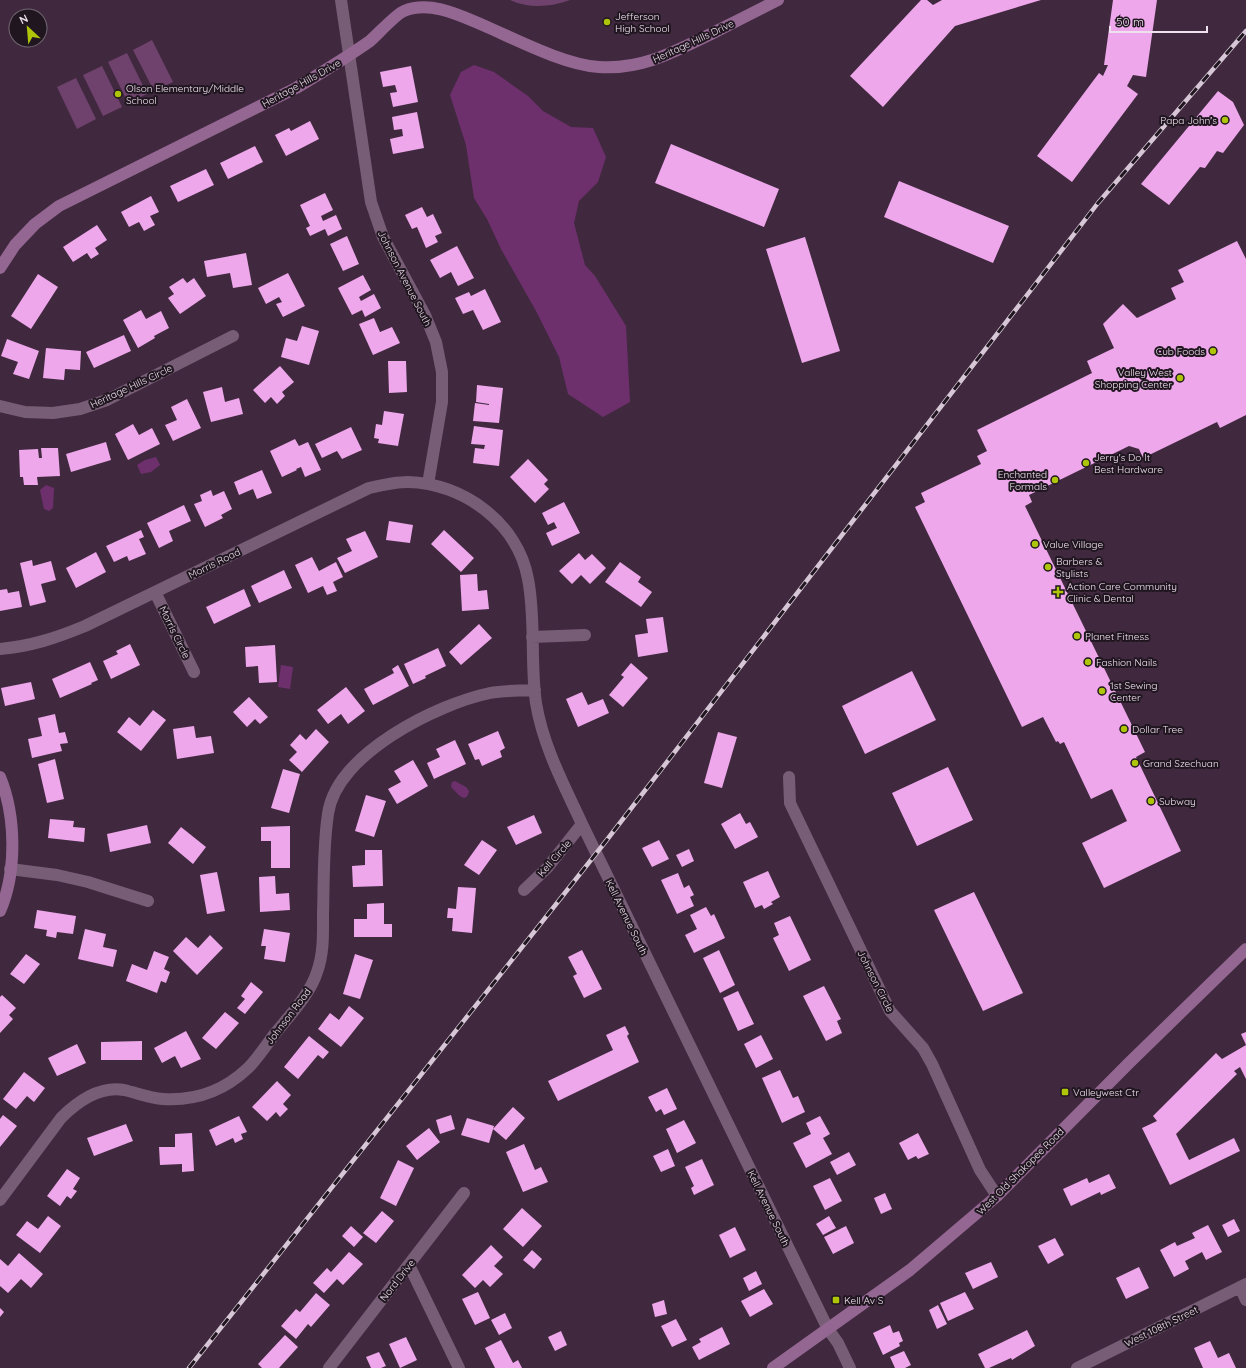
<svg xmlns="http://www.w3.org/2000/svg" width="1246" height="1368" font-family="Quicksand,sans-serif">
<style>
.green{fill:#6f416d}
.water{fill:#6e2f6d}
.building{fill:#eea7eb}
.lines{fill:none;stroke-linecap:round;stroke-linejoin:round}
.street{stroke:#775e76;stroke-width:12}
.secondary{stroke:#946792;stroke-width:12}
.rail-casing{stroke:#d7c7d6;stroke-width:4.5}
.rail{stroke:#201620;stroke-width:3;stroke-dasharray:9;stroke-linecap:butt}
.poi-dot{fill:#aec509;stroke:#201620;stroke-width:1.5}
.labels{text-anchor:middle;stroke-width:4;stroke-linejoin:round;paint-order:stroke}
.poi-label{font-size:10px;fill:#f0e1ef;stroke:#201620;text-anchor:start}
.street-label{font-size:10px;fill:#f0e1ef;stroke:#201620}
</style>
<rect width="100%" height="100%" fill="#40293f"/>
<!-- green -->
<path class="green" d="M510 0H570C551 7 529 9 510 0Z
M152 40 173 82 154 91 133 50Z
M127 53 147 94 128 103 108 62Z
M102 66 122 107 103 116 83 75Z
M76 78 96 119 77 129 57 87Z"/>
<!-- water -->
<path class="water" d="M474 65 494 72 528 96 543 111 571 127 593 128 606 157 598 182 579 201 574 223 585 265 595 276 626 326 630 402 603 417 568 394 559 357 536 311 501 249 487 219 474 198 466 145 450 95 461 72Z
M156 457 160 465 151 472 141 474 137 465 145 460Z
M46 485 54 488 53 508 49 511 44 509 40 490Z
M281 665 293 667 290 689 278 687Z
M455 781 466 787 469 791C466 806 456 792 451 787L452 782Z"/>
<!-- building -->
<path class="building" d="M921 0H927L933 5 942 0H1041L955 26 883 107 850 76Z
M1113 0H1157L1146 77 1133 75 1127 86 1138 94 1072 182 1037 156 1099 73 1103 76 1108 65H1104Z
M411 66 418 102 393 107 390 93 397 92 395 85 383 87 380 72Z
M1218 91 1233 102 1244 125 1223 153 1217 151 1205 168 1200 167 1169 205 1141 184Z
M417 112 424 148 393 154 390 139 403 136 402 129 394 130 392 117Z
M310 121 319 139 286 156 275 135 289 128 291 131Z
M671 144 779 189 764 227 655 183Z
M255 146 263 162 228 179 220 163Z
M206 169 214 185 178 202 170 186Z
M899 181 1009 226 993 263 884 217Z
M325 193 333 210 321 216 323 221 336 215 342 229 328 236 325 229 310 236 306 228 310 226 300 205Z
M151 196 159 212 150 216 155 225 144 231 139 222 129 227 121 212Z
M422 207 427 217 433 214 442 233 435 236 438 242 426 248 417 227 412 229 405 215Z
M97 225 107 240 95 248 99 254 91 259 87 253 73 262 63 247Z
M347 236 359 264 343 271 330 244Z
M805 237 840 351 802 363 766 249Z
M1237 241 1246 259V415L1220 428 1217 422 1143 458 1139 449 1129 446 1029 495 1032 502 1025 506 1145 752 1136 757 1181 851 1104 888 1082 843 1127 821 1112 789 1091 799 1064 742 1060 744 1058 741 1056 742 1043 717 1022 727 915 507 925 502 921 493 981 464 977 456 987 451 977 430 1092 373 1087 361 1114 348 1103 324 1123 304 1137 318 1176 299 1171 288 1184 282 1178 270Z
M457 246 474 278 458 286 451 272 440 278 430 260Z
M246 253 252 285 233 288 230 273 207 277 204 261Z
M288 273 305 306 283 317 276 304 282 302 279 297 266 304 258 288Z
M38 274 58 287 31 329 11 316Z
M363 275 371 290 359 297 361 301 374 294 381 308 365 317 362 310 352 315 338 288Z
M183 278 187 283 194 278 206 296 180 314 168 298 174 294 169 287Z
M485 289 501 322 483 330 473 310 463 314 455 298 469 292 471 296Z
M141 310 146 319 161 311 169 328 154 336 155 338 138 348 123 320Z
M374 318 380 332 392 327 400 343 373 355 359 324Z
M302 326 319 331 309 365 281 357 286 338 297 341Z
M124 335 131 351 94 368 86 352Z
M7 339 39 351 29 379 13 374 18 362 1 356Z
M46 348 81 351 80 370 65 369 64 380 43 378Z
M388 361H406L407 392 389 393Z
M280 366 294 382 282 392 285 396 277 404 271 397 265 403 253 390Z
M477 385 503 388 499 423 473 421 475 403 489 405V404L476 402Z
M222 387 225 402 239 398 243 414 211 422 203 392Z
M187 399 201 428 173 441 165 425 177 420 171 407Z
M384 411 404 414 398 446 378 443 379 439 374 438 376 424 382 425Z
M133 424 139 435 152 428 160 444 128 460 115 434Z
M474 426 503 430 499 466 473 463 475 448 484 449 485 445 471 444Z
M351 427 362 450 342 459 337 451 322 458 315 444Z
M295 439 299 446 308 442 321 470 305 477 301 467 296 469 297 470 282 477 270 451Z
M106 442 111 460 71 472 66 454Z
M41 448H58L60 476 37 477 38 485H24L23 477H20L19 450 38 449 39 458H42Z
M528 459 548 480 544 484 549 489 535 503 510 477Z
M262 470 272 493 257 499 253 489 239 495 234 482Z
M211 490 213 496 224 491 232 509 221 515 223 518 205 527 194 504 202 501 200 495Z
M564 502 580 533 552 546 546 533 557 528 554 522 548 525 542 513Z
M184 505 191 521 169 531 173 541 159 548 147 523Z
M389 521 413 525 410 543 386 540Z
M141 530 144 537 139 539 146 554 129 561 127 556 114 562 106 546Z
M444 530 474 558 461 572 431 544Z
M365 531 378 557 345 573 337 558 352 551 346 539Z
M96 552 106 572 76 588 66 568Z
M579 553 585 560 592 554 606 568 590 584 581 575 572 584 559 571Z
M312 557 319 571 336 562 343 577 333 582 337 591 327 595 323 586 308 593 295 565Z
M32 560 33 566 51 561 56 580 41 584 46 602 30 606 20 563Z
M620 562 641 577 638 582 652 592 641 607 605 582Z
M284 570 292 588 259 603 251 586Z
M477 574 478 591 487 590 489 609 462 611 460 575Z
M7 589 8 593 19 591 22 607 0 611V590Z
M244 589 251 606 214 624 206 607Z
M663 617 668 652 638 657 635 635 648 633 646 619Z
M479 624 492 638 461 665 449 652Z
M130 644 140 665 111 679 103 661 118 654 116 651Z
M275 645 277 682 259 683 258 666 246 667 245 647Z
M438 648 446 666 425 676 426 678 413 684 404 664Z
M90 662 98 680 91 683 92 684 60 698 52 679Z
M631 663 648 678 623 707 609 695 624 677 621 675Z
M398 665 409 686 373 705 364 689 394 673 392 669Z
M912 671 936 720 865 754 842 706Z
M31 682 35 699 5 706 1 688Z
M346 687 365 711 348 724 341 714 328 724 317 710Z
M582 692 588 705 603 699 609 713 578 727 566 699Z
M249 697 268 717 260 724 255 719 247 727 233 712Z
M153 710 166 720 141 751 117 732 129 717 140 726Z
M55 714 59 733 65 732 68 743 60 744 62 751 32 758 28 739 42 736 38 718Z
M194 726 196 738 211 736 214 753 177 759 173 729Z
M316 729 329 742 302 772 289 760 297 752 290 745 300 734 306 740Z
M498 731 505 748 500 751 502 757 482 766 479 759 475 760 468 744Z
M718 732 737 737 722 788 704 783Z
M455 740 466 764 434 779 427 763 440 757 436 749Z
M55 759 64 799 47 803 38 764Z
M413 760 428 786 397 804 388 789 401 782 394 771Z
M948 767 973 820 917 846 892 793Z
M283 769 300 774 289 813 271 808Z
M366 795 386 801 374 837 355 831Z
M740 813 746 824 750 822 758 837 735 849 721 824Z
M534 815 542 833 516 845 507 827Z
M50 819 74 821 73 827 85 828 84 842 48 838Z
M147 825 151 843 110 852 107 834Z
M290 826V868H271V841H261V827Z
M181 827 206 847 193 864 168 843Z
M482 840 497 850 479 875 464 865Z
M659 840 669 859 652 867 642 848Z
M689 849 694 861 682 867 676 855Z
M365 850H382L383 886 353 887 352 866 365 865Z
M768 871 780 897 771 902 773 904 764 909 762 905 755 908 743 882Z
M217 872 225 911 207 914 200 875Z
M678 873 684 888 689 885 694 895 690 897 694 906 677 914 661 880Z
M275 876 276 894 289 893 290 910 260 912 259 877Z
M458 887 476 888 472 933 452 931 453 918H447L448 908 456 909Z
M974 892 1023 993 983 1011 934 910Z
M384 903V924H392V937H354V919H367V904Z
M706 907 711 916 714 914 725 938 694 953 685 935 697 929 690 915Z
M37 910 76 916 73 934 57 932 56 938 46 936 47 930 34 928Z
M790 916 811 960 789 971 773 938 779 935 774 923Z
M85 929 106 934 103 947 117 950 113 967 78 959Z
M264 929 290 933 285 962 264 959 266 946H261Z
M210 935 223 948 197 975 173 951 186 937 198 948Z
M582 950 602 989 584 998 573 976 577 974 568 957Z
M719 950 735 985 720 993 703 958Z
M154 951 169 957 164 969 170 972 166 983 161 981 157 993 126 981 132 964 147 970Z
M26 954 40 964 24 984 10 974Z
M355 954 373 960 360 999 343 994Z
M251 982 263 992 245 1014 237 1008 245 999 241 996Z
M824 986 841 1019 837 1021 842 1033 826 1041 803 996Z
M738 991 754 1024 738 1031 723 998Z
M2 995 16 1008 9 1015 13 1019 0 1033V997Z
M349 1006 364 1018 341 1047 318 1029 330 1013 339 1020Z
M225 1012 239 1023 216 1049 202 1038Z
M625 1026 629 1034 627 1036 639 1062 558 1101 548 1081 613 1050 606 1035Z
M186 1031 201 1059 181 1068 175 1056 162 1063 154 1048Z
M1246 1032V1045L1241 1034Z
M761 1035 773 1059 756 1068 744 1044Z
M309 1036 329 1052 323 1059 318 1055 298 1079 284 1067Z
M142 1041V1060H101V1042Z
M77 1044 86 1063 57 1076 48 1058Z
M1246 1045V1079L1240 1067 1234 1071 1237 1074 1176 1134 1189 1160 1234 1138 1240 1151 1170 1185 1142 1128 1157 1121 1153 1116 1216 1053 1222 1059Z
M780 1070 793 1098 798 1096 805 1112 782 1123 762 1078Z
M24 1072 45 1088 34 1102 27 1096 16 1109 3 1099Z
M277 1081 291 1095 283 1104 288 1109 280 1117 276 1112 267 1121 252 1107Z
M667 1088 677 1109 664 1115 661 1109 656 1112 648 1097Z
M513 1107 525 1118 506 1140 493 1129Z
M3 1115 17 1126 0 1147V1119Z
M451 1115 455 1129 440 1134 436 1120Z
M239 1116 247 1132 241 1134 243 1139 235 1143 233 1138 216 1146 209 1130Z
M820 1116 830 1134 823 1138 832 1154 806 1168 793 1143 811 1134 806 1123Z
M467 1118 494 1126 489 1143 461 1135Z
M684 1120 696 1143 677 1153 666 1129Z
M126 1124 133 1141 94 1156 87 1138Z
M429 1128 440 1142 417 1160 406 1146Z
M192 1133 194 1171 182 1172V1164L160 1165 159 1147H175V1134Z
M918 1133 929 1154 918 1159 916 1156 908 1160 899 1143Z
M524 1144 535 1170 541 1167 548 1182 523 1192 506 1152Z
M668 1149 675 1166 661 1172 653 1156Z
M849 1152 856 1165 837 1175 830 1162Z
M702 1159 714 1185 694 1195 691 1188 694 1186 685 1167Z
M398 1160 414 1168 396 1206 380 1198Z
M67 1169 80 1178 73 1189 77 1191 71 1199 67 1196 60 1206 47 1196Z
M1109 1174 1116 1188 1101 1195 1100 1192 1071 1206 1063 1189 1087 1178 1089 1183Z
M830 1178 842 1201 825 1210 813 1186Z
M885 1193 892 1209 881 1214 874 1198Z
M522 1208 542 1226 523 1247 503 1229Z
M382 1211 394 1221 376 1243 363 1233Z
M48 1216 61 1226 40 1253 16 1235 27 1221 38 1229Z
M829 1216 836 1228 823 1235 816 1224Z
M1234 1219 1240 1231 1228 1237 1222 1225Z
M1208 1225 1222 1252 1206 1260 1202 1252 1185 1261 1189 1269 1174 1277 1160 1250 1175 1242 1177 1246 1195 1238 1192 1233Z
M351 1226 363 1237 354 1247 342 1236Z
M846 1226 854 1243 833 1254 824 1237Z
M735 1227 746 1250 730 1258 719 1235Z
M1055 1238 1064 1255 1048 1264 1038 1246Z
M491 1245 503 1257 494 1266 503 1274 490 1287 483 1280 475 1288 462 1275Z
M532 1250 542 1259 534 1269 523 1260Z
M349 1252 363 1264 343 1285 337 1279 324 1293 313 1283 327 1268 331 1272Z
M19 1253 43 1274 31 1288 21 1279 8 1293 0 1286V1259L8 1266Z
M991 1262 998 1277 973 1289 965 1273Z
M1139 1267 1149 1288 1126 1299 1116 1278Z
M756 1271 762 1284 749 1291 743 1278Z
M764 1289 773 1304 750 1317 741 1301Z
M478 1292 490 1318 475 1325 462 1299Z
M965 1292 974 1309 948 1321 940 1303Z
M316 1293 330 1305 311 1327 308 1324 296 1339 281 1326 296 1309 300 1312Z
M664 1300 667 1314 655 1317 652 1304Z
M938 1305 947 1324 937 1329 929 1310Z
M0 1308 4 1312 0 1317Z
M505 1313 512 1328 499 1335 491 1320Z
M676 1319 687 1340 672 1347 661 1326Z
M890 1325 893 1333 899 1331 903 1341 899 1343 900 1346 883 1355 873 1333Z
M722 1327 730 1344 699 1360 692 1347 701 1342 699 1339Z
M1027 1330 1035 1346 1012 1360 1011 1358 989 1368H985L978 1354Z
M561 1331 567 1345 555 1351 548 1337Z
M285 1335 298 1347 279 1368H262L258 1364Z
M406 1337 417 1360 400 1368 389 1344Z
M501 1340 513 1363 518 1360 522 1368H495L485 1348Z
M1210 1341 1218 1358 1229 1353 1236 1368H1203L1194 1348Z
M904 1351 911 1365 905 1368H895L890 1357Z
M379 1352 386 1366 381 1368H371L366 1357Z"/>
<g class="lines">
<!-- street -->
<path class="street" d="M341 0 371 202 383 237 425 315 436 342 442 372V402L428 484
M0 406 25 412 53 413 80 409 107 400 233 336
M155 592 194 672
M532 637 585 635
M0 649C32 646 56 638 85 626L369 488C382 485 395 482 408 482 463 483 518 523 528 579 536 620 530 662 536 703 543 746 564 785 582 824L828 1329 838 1343 850 1368
M789 777 790 803 890 1011 923 1048 932 1064 980 1170 997 1196
M10 869 57 875 88 882 148 901
M524 890 547 868 582 824
M0 1200 61 1118C77 1102 100 1086 124 1090 137 1093 150 1098 163 1099 196 1101 224 1091 248 1068 257 1059 265 1047 273 1036 288 1017 310 995 317 972 324 953 323 933 323 914 324 881 323 846 328 814 336 754 437 704 490 693 505 690 520 691 535 690
M409 1265 459 1368
M1240 1287 1246 1300
M329 1368 464 1193
M1077 1368 1246 1284"/>
<!-- secondary -->
<path class="secondary" d="M0 268 15 245 35 224 59 206 296 88C321 73 346 58 370 41 378 34 396 14 404 11 431 0 461 16 485 26 517 40 565 65 599 67 641 70 674 52 711 34 733 23 756 11 778 0
M0 777C16 816 17 872 0 911
M773 1368 910 1270 997 1196 1129 1063 1246 949"/>
<defs>
<path id="rail" d="M189 1368 606 841 1098 203 1246 31"/>
</defs>
<!-- rail casing -->
<use href="#rail" class="rail-casing"/>
<!-- rail -->
<use href="#rail" class="rail"/>
</g>
<!-- markers -->
<g class="poi-dot">
<circle cx="607" cy="22" r="4"/>
<circle cx="118" cy="94" r="4"/>
<circle cx="1225" cy="120" r="4"/>
<circle cx="1213" cy="351" r="4"/>
<circle cx="1180" cy="378" r="4"/>
<circle cx="1086" cy="463" r="4"/>
<circle cx="1055" cy="480" r="4"/>
<circle cx="1035" cy="544" r="4"/>
<circle cx="1048" cy="567" r="4"/>
<path d="M1056 586h4v4h4v4h-4v4h-4v-4h-4v-4h4z"/>
<circle cx="1077" cy="636" r="4"/>
<circle cx="1088" cy="662" r="4"/>
<circle cx="1102" cy="691" r="4"/>
<circle cx="1124" cy="729" r="4"/>
<circle cx="1135" cy="763" r="4"/>
<circle cx="1151" cy="801" r="4"/>
<rect x="1061" y="1088" width="8" height="8" rx="2"/>
<rect x="832" y="1296" width="8" height="8" rx="2"/>
</g>
<g class="labels">
<!-- poi labels -->
<g class="poi-label">
<text x="615" y="20">Jefferson<tspan x="615" dy="12">High School</tspan></text>
<text x="126" y="92">Olson Elementary/Middle<tspan x="126" dy="12">School</tspan></text>
<text x="1217" y="124" text-anchor="end">Papa John's</text>
<text x="1205" y="355" text-anchor="end">Cub Foods</text>
<text x="1172" y="376" text-anchor="end">Valley West<tspan x="1172" dy="12">Shopping Center</tspan></text>
<text x="1094" y="461">Jerry's Do It<tspan x="1094" dy="12">Best Hardware</tspan></text>
<text x="1047" y="478" text-anchor="end">Enchanted<tspan x="1047" dy="12">Formals</tspan></text>
<text x="1043" y="548">Value Village</text>
<text x="1056" y="565">Barbers &amp;<tspan x="1056" dy="12">Stylists</tspan></text>
<text x="1067" y="590">Action Care Community<tspan x="1067" dy="12">Clinic &amp; Dental</tspan></text>
<text x="1085" y="640">Planet Fitness</text>
<text x="1096" y="666">Fashion Nails</text>
<text x="1110" y="689">1st Sewing<tspan x="1110" dy="12">Center</tspan></text>
<text x="1132" y="733">Dollar Tree</text>
<text x="1143" y="767">Grand Szechuan</text>
<text x="1159" y="805">Subway</text>
<text x="1073" y="1096">Valleywest Ctr</text>
<text x="844" y="1304">Kell Av S</text>
</g>
<!-- street labels -->
<g class="street-label">
<text transform="translate(693 41) rotate(-25)" y="4">Heritage Hills Drive</text>
<text transform="translate(301 83) rotate(-29)" y="4">Heritage Hills Drive</text>
<text transform="translate(405 278) rotate(63)" y="4">Johnson Avenue South</text>
<text transform="translate(131 386) rotate(-25)" y="4">Heritage Hills Circle</text>
<text transform="translate(214 563) rotate(-26)" y="4">Morris Road</text>
<text transform="translate(175 632) rotate(64)" y="4">Morris Circle</text>
<text transform="translate(554 858) rotate(-49)" y="4">Kell Circle</text>
<text transform="translate(627 917) rotate(64)" y="4">Kell Avenue South</text>
<text transform="translate(876 981) rotate(63)" y="4">Johnson Circle</text>
<text transform="translate(288 1016) rotate(-53)" y="4">Johnson Road</text>
<text transform="translate(1020 1171) rotate(-45)" y="4">West Old Shakopee Road</text>
<text transform="translate(769 1208) rotate(64)" y="4">Kell Avenue South</text>
<text transform="translate(397 1280) rotate(-52)" y="4">Nord Drive</text>
<text transform="translate(1161 1326) rotate(-26)" y="4">West 108th Street</text>
</g>
</g>
<!-- north arrow -->
<g transform="translate(28 28) rotate(334)"><circle r="19" fill="#201620" stroke="#736773"/>
<path d="M0-3L7 15L0 10L-7 15Z" fill="#aec509"/>
<text y="-6" font-size="11" font-weight="bold" text-anchor="middle" fill="#f0e1ef">N</text>
</g>
<!-- scale -->
<path d="M1110 26v6h97v-6" fill="none" stroke="#f0e1ef" stroke-width="2"/>
<text x="1116" y="26" font-size="12" fill="#f0e1ef" stroke="#201620" stroke-width="3" paint-order="stroke">50 m</text>
</svg>
